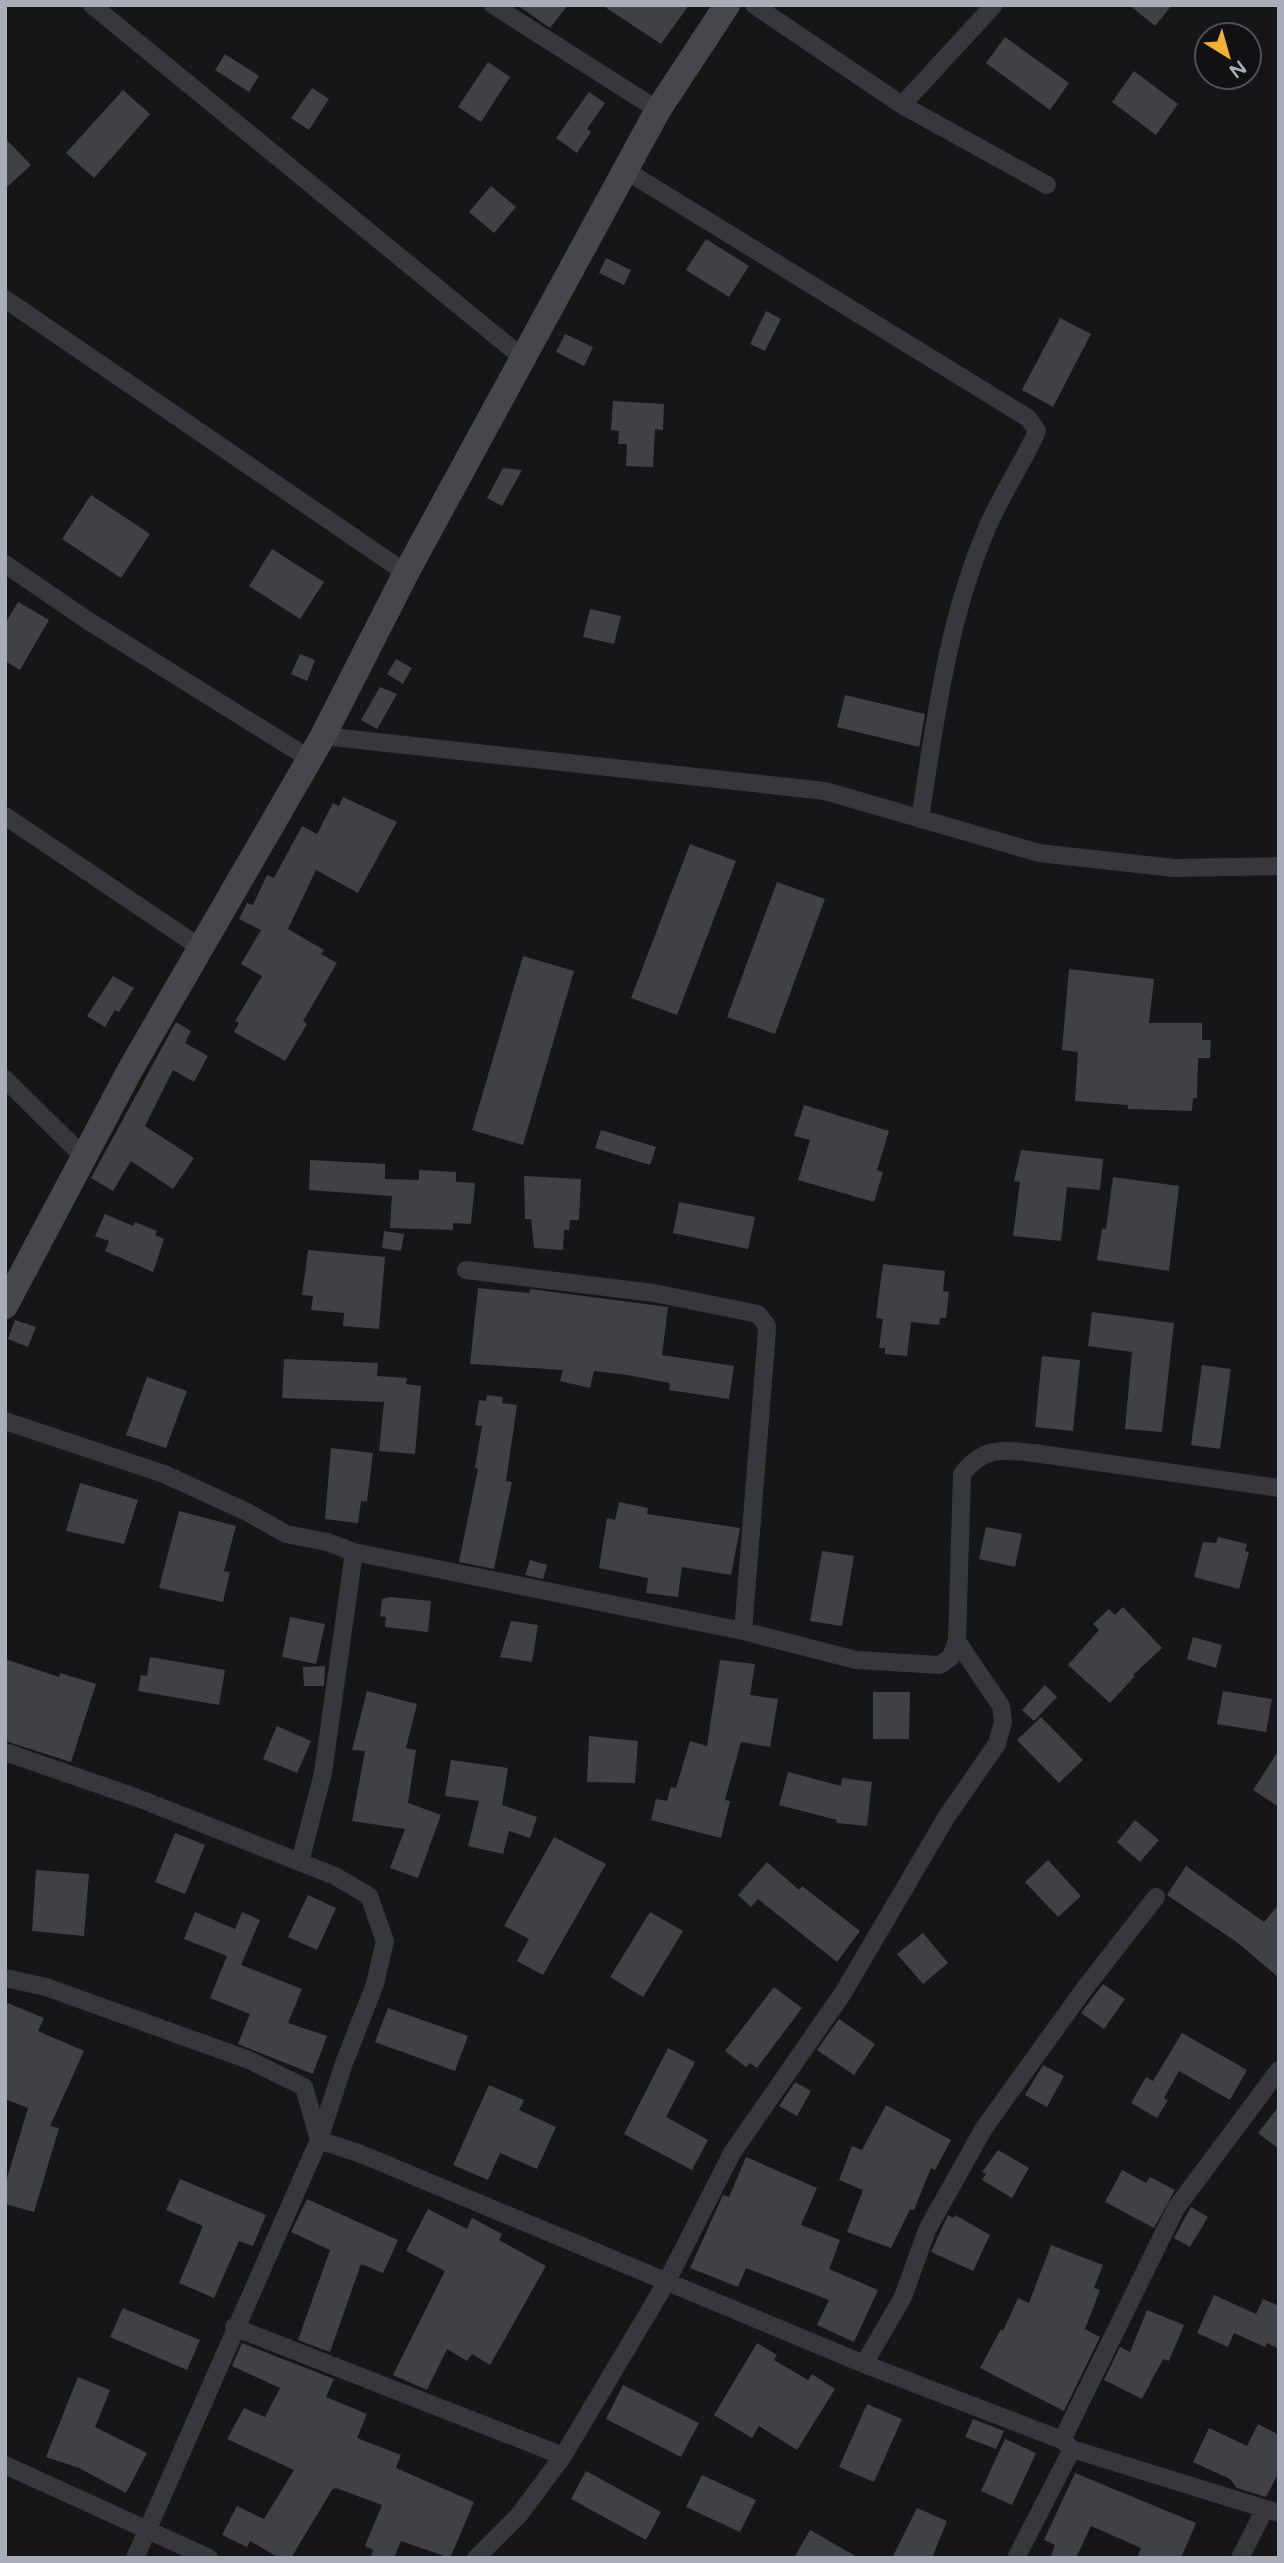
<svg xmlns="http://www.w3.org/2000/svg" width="1284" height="2563" font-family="'Varela Round',sans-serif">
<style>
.building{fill:#404145}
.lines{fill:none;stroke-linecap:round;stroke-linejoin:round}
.street{stroke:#37383d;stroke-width:18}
.secondary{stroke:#45474d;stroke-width:26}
</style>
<rect width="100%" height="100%" fill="#161618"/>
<!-- building -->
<path class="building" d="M517 5H568L550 28Z
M602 5H689L661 44Z
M1129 5H1172L1155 26Z
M1005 37 1069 83 1050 110 986 63Z
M225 54 259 76 249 92 215 70Z
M488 62 510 77 481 122 458 107Z
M1134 71 1178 104 1156 135 1112 102Z
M312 88 329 99 309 130 291 118Z
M123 90 150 114 94 178 66 153Z
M589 92 605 103 587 129 591 132 577 153 556 138Z
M5 138 31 165 5 189Z
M491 186 516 207 494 233 469 212Z
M706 239 749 266 729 297 686 270Z
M606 258 631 270 624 285 599 273Z
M766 311 781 319 765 351 750 344Z
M1060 318 1091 334 1053 407 1022 390Z
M565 334 593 347 584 366 556 352Z
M613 401 664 404 663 430 655 429 653 467 626 466 627 444H618L619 431 611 430Z
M503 468 522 470 502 506 487 498Z
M91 495 150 534 121 578 62 539Z
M272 549 324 582 300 619 249 586Z
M18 602 49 620 20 670 5 661V624Z
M590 609 621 616 614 644 583 637Z
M300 654 315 660 307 681 291 674Z
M396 659 412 668 403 684 387 674Z
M380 687 397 694 377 729 361 720Z
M845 695 925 714 919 747 837 727Z
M343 797 397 822 358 893 316 870 288 929 324 950 321 954 337 963 303 1021 307 1024 285 1061 234 1032 239 1023 235 1021 262 976 241 964 261 930 239 919 247 903 253 905 267 875 274 878 302 826 317 834 333 803 339 806Z
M690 844 736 861 677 1015 631 998Z
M777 882 825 899 775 1034 727 1017Z
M523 956 574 971 523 1145 472 1130Z
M1069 969 1154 979 1149 1023H1202V1040H1211L1210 1058H1198L1197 1098H1193L1192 1111 1128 1109V1105L1075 1101 1078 1052 1062 1050Z
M113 976 134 988 119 1012 115 1010 105 1027 87 1016Z
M176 1022 191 1031 185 1043 208 1056 194 1082 173 1070 145 1126 194 1158 173 1189 131 1161 113 1191 91 1178Z
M804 1105 889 1131 877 1170 883 1172 874 1202 798 1180 810 1140 794 1136Z
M601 1130 656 1147 650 1165 595 1148Z
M1021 1150 1103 1159 1100 1190 1067 1187 1061 1241 1013 1236 1020 1182 1014 1181Z
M310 1160 385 1164V1179L419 1180V1170L456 1172V1182L475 1183 471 1224 453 1223V1230L390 1228 392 1196 309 1190Z
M524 1176 581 1179 579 1220H570L569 1230H564L563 1250 534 1248 531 1219H525Z
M1113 1177 1179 1186 1169 1271 1097 1260 1102 1229H1106Z
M679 1202 755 1217 748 1249 673 1233Z
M105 1214 133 1226 135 1222 157 1231 155 1235 164 1239 153 1272 105 1251 109 1241 95 1236Z
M384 1231 404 1234 401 1251 382 1248Z
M308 1250 385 1257 379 1329 343 1326 344 1313 311 1310 313 1296 302 1295Z
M883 1264 945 1271 943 1291 949 1292 946 1318H940L939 1325 911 1322 907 1356 885 1354V1348H879L883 1319 876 1318Z
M478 1288 529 1293 530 1289 668 1307 662 1355 734 1366 729 1399 669 1390 670 1383 627 1375 594 1371 590 1388 560 1381 563 1370 470 1364Z
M1092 1312 1174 1323 1162 1432 1125 1429 1132 1352 1088 1346Z
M15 1320 36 1327 28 1347 8 1339Z
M1042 1356 1080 1360 1073 1431 1035 1427Z
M284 1359 378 1363 377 1376 407 1378 406 1384 421 1386 415 1454 379 1451 384 1402 282 1398Z
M1202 1365 1231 1369 1220 1449 1191 1445Z
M147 1377 187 1391 166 1448 126 1435Z
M487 1395 503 1397 502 1403 517 1405 506 1481 512 1482 494 1569 459 1562 478 1469 475 1468 482 1426 475 1425 479 1400 486 1401Z
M331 1448 373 1453 367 1502 361 1501 358 1523 325 1519Z
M80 1483 138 1500 124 1544 66 1531Z
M619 1502 648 1508 647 1514 740 1528 731 1575 682 1567 678 1597 646 1593 648 1578 599 1568 607 1518 615 1520Z
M179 1511 236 1526 224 1571 230 1572 223 1602 159 1588Z
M986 1527 1022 1534 1015 1567 979 1559Z
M1218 1537 1247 1544 1245 1551 1249 1552 1239 1589 1194 1577 1203 1542 1216 1543Z
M822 1551 854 1556 842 1626 810 1621Z
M530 1560 547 1565 543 1579 525 1575Z
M390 1597 431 1601 428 1632 385 1627 386 1617 380 1616 382 1599Z
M1123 1607 1162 1648 1133 1675 1135 1676 1110 1703 1068 1665 1099 1630 1093 1624 1109 1609 1115 1615Z
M290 1617 325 1624 316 1664 282 1657Z
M511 1621 538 1625 532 1662 500 1657Z
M1193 1637 1222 1645 1216 1668 1187 1659Z
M150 1657 225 1670 219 1705 138 1691 141 1675 147 1676Z
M5 1659 59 1677 60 1673 96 1684 71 1762 5 1741Z
M720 1660 755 1664 750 1695 778 1699 770 1747 741 1742 725 1800 730 1801 721 1838 651 1820 656 1799 667 1801 671 1787 676 1788 690 1741 707 1746Z
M325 1666 324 1686H304L303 1667Z
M1045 1685 1057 1697 1034 1721 1022 1710Z
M367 1691 417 1704 406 1748 416 1750 408 1803 441 1815 418 1878 390 1868 405 1829 352 1821 365 1751 352 1750Z
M1223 1691 1272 1699 1266 1732 1217 1724Z
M873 1692H910L909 1739H873Z
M1041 1717 1083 1760 1059 1783 1017 1740Z
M277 1726 311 1741 297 1773 263 1759Z
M589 1736 638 1741 635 1783 587 1782Z
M1279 1750V1807L1253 1790Z
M451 1760 508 1768 502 1805 537 1817 530 1838 509 1831 503 1854 468 1846 479 1801 445 1796Z
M788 1772 841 1786 842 1778 872 1782 867 1826 836 1823 837 1820 779 1805Z
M1135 1820 1159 1840 1140 1862 1117 1842Z
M175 1833 205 1845 185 1894 155 1882Z
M554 1837 606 1864 543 1975 517 1961 529 1939 504 1926Z
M1048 1860 1081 1896 1058 1917 1025 1882Z
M767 1862 799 1890 802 1886 860 1931 837 1962 758 1899 751 1907 738 1895Z
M1186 1866 1264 1922 1279 1904V1978L1238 1943 1167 1895Z
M36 1870 89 1874 84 1936 32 1931Z
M308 1895 336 1908 317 1950 288 1937Z
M195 1912 235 1929 242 1912 260 1920 241 1965 302 1989 288 2023 327 2036 313 2074 238 2044 250 2014 210 1998 227 1956 184 1939Z
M650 1912 683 1931 643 1997 610 1977Z
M923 1933 948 1963 923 1984 897 1954Z
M1103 1984 1125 1999 1104 2029 1081 2013Z
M774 1987 802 2008 757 2068 750 2063 746 2067 725 2051Z
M5 2002 44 2018 38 2031 84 2051 50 2126 59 2128 34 2212 5 2204V2185L28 2108 5 2099Z
M388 2008 468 2036 455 2071 375 2042Z
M839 2019 875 2044 854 2075 817 2050Z
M1182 2033 1247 2070 1230 2100 1179 2071 1164 2098 1168 2100 1157 2118 1131 2103 1146 2077 1153 2081Z
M668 2048 695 2062 666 2117 708 2140 692 2170 624 2134Z
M1043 2065 1064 2076 1047 2107 1025 2095Z
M795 2082 811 2091 797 2116 779 2106Z
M489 2085 524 2100 519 2110 556 2127 537 2169 500 2153 488 2180 453 2165Z
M886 2105 951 2140 935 2170 931 2168 914 2210 910 2209 891 2248 847 2232 863 2190 839 2180 852 2146 862 2150Z
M1279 2106V2149L1258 2133Z
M998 2150 1029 2168 1012 2198 982 2180 986 2174 982 2172Z
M746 2157 817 2188 801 2225 840 2240 829 2269 878 2290 854 2342 817 2325 829 2300 746 2268 738 2287 690 2268 723 2195 729 2197Z
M1122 2170 1146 2183 1150 2177 1175 2190 1154 2228 1105 2202Z
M180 2179 266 2215 253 2246 239 2241 214 2298 179 2283 203 2226 166 2210Z
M307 2199 398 2240 383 2273 361 2264 330 2352 298 2340 330 2250 291 2232Z
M1191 2207 1208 2217 1190 2247 1174 2238Z
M428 2209 467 2229 472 2218 502 2234 499 2240 546 2266 490 2365 472 2354 467 2361 447 2349 427 2390 393 2375 445 2271 406 2251Z
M948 2215 954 2218 955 2215 990 2235 973 2271 931 2252Z
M1051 2245 1103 2265 1094 2288 1100 2290 1085 2329 1100 2337 1064 2411 980 2368 1001 2329 1003 2331 1018 2298 1029 2303Z
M1214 2295 1256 2314 1263 2299 1279 2306V2349L1267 2343 1265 2347 1234 2333 1228 2347 1197 2333Z
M123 2308 200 2340 187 2370 110 2337Z
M1147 2310 1184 2325 1169 2361 1163 2359 1142 2399 1104 2380 1120 2347 1130 2352Z
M242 2343 334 2379 326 2397 367 2414 357 2438 401 2455 396 2468 474 2502 450 2558 401 2541 394 2558H370L373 2550 365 2546 382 2505 336 2488 332 2490 291 2558H279L250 2541 247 2547 222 2535 237 2506 264 2519 294 2470 227 2439 244 2408 265 2417 280 2388 232 2366Z
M757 2343 777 2355 774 2360 808 2380 812 2374 835 2389 797 2450 759 2426 752 2438 714 2415Z
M78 2377 110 2390 95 2427 147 2453 126 2493 79 2468 46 2457Z
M623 2385 699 2423 681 2457 606 2419Z
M867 2404 902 2419 874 2482 839 2467Z
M973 2419 1004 2431 996 2449 965 2437Z
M1258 2424 1279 2435V2472L1266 2497 1237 2488 1230 2479 1193 2462 1209 2428 1247 2446Z
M1005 2439 1036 2453 1012 2505 981 2491Z
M586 2471 661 2512 646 2540 571 2499Z
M1075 2473 1196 2523 1181 2558H1137L1141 2548 1091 2526 1076 2558H1050L1055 2545 1044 2540Z
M702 2475 756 2500 740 2532 686 2507Z
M917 2508 947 2521 932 2558H892Z
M810 2530 859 2558H794Z"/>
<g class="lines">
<!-- street -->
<path class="street" d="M92 5 523 358
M493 5 658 110
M754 5 902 105 994 5
M902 105 1047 185
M625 170 1028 418 1037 431C1023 463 1002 493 988 526 948 617 935 721 920 819
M5 299 406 573
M5 564 87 620 310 759
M323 736 825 791 1039 853 1174 868 1279 866
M5 816 201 948
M5 1079 84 1157
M466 1270 654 1293 758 1314 767 1326 766 1344 743 1631
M5 1421 164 1474 247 1512 286 1534 327 1542 354 1552 743 1631 856 1660 940 1665 951 1657 957 1641 962 1474C984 1446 1001 1450 1034 1453L1279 1488
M5 1752 135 1797 335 1876 369 1896 385 1941 375 1984 343 2066 319 2140 135 2558
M300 1862 323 1773 354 1552
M5 1978 46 1987 249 2060 304 2087 319 2140 361 2154 864 2364 1062 2440 1072 2449 1279 2513
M234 2327 563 2456
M864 2364 903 2297 927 2230 984 2128 1085 1988 1156 1897
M1062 2440 1176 2208 1279 2070
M5 2465 209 2558
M476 2558 519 2515 563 2456 666 2283 732 2153 843 1993 947 1816 997 1744 1003 1722 1001 1706 957 1641
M1016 2558 1072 2449
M1240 2558 1265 2509"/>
<!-- secondary -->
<path class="secondary" d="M5 1306 130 1070 323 736 406 573 658 110 727 5"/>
</g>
<!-- border -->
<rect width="1284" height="2563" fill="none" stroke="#a8adb8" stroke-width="14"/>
<!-- north arrow -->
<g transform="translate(1228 56) rotate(143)"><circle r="33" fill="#111113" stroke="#4d4f55" stroke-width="2"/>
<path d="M0-5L12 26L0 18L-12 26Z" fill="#f2b134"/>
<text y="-10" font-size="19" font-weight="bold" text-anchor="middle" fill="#a8adb8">N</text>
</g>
</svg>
